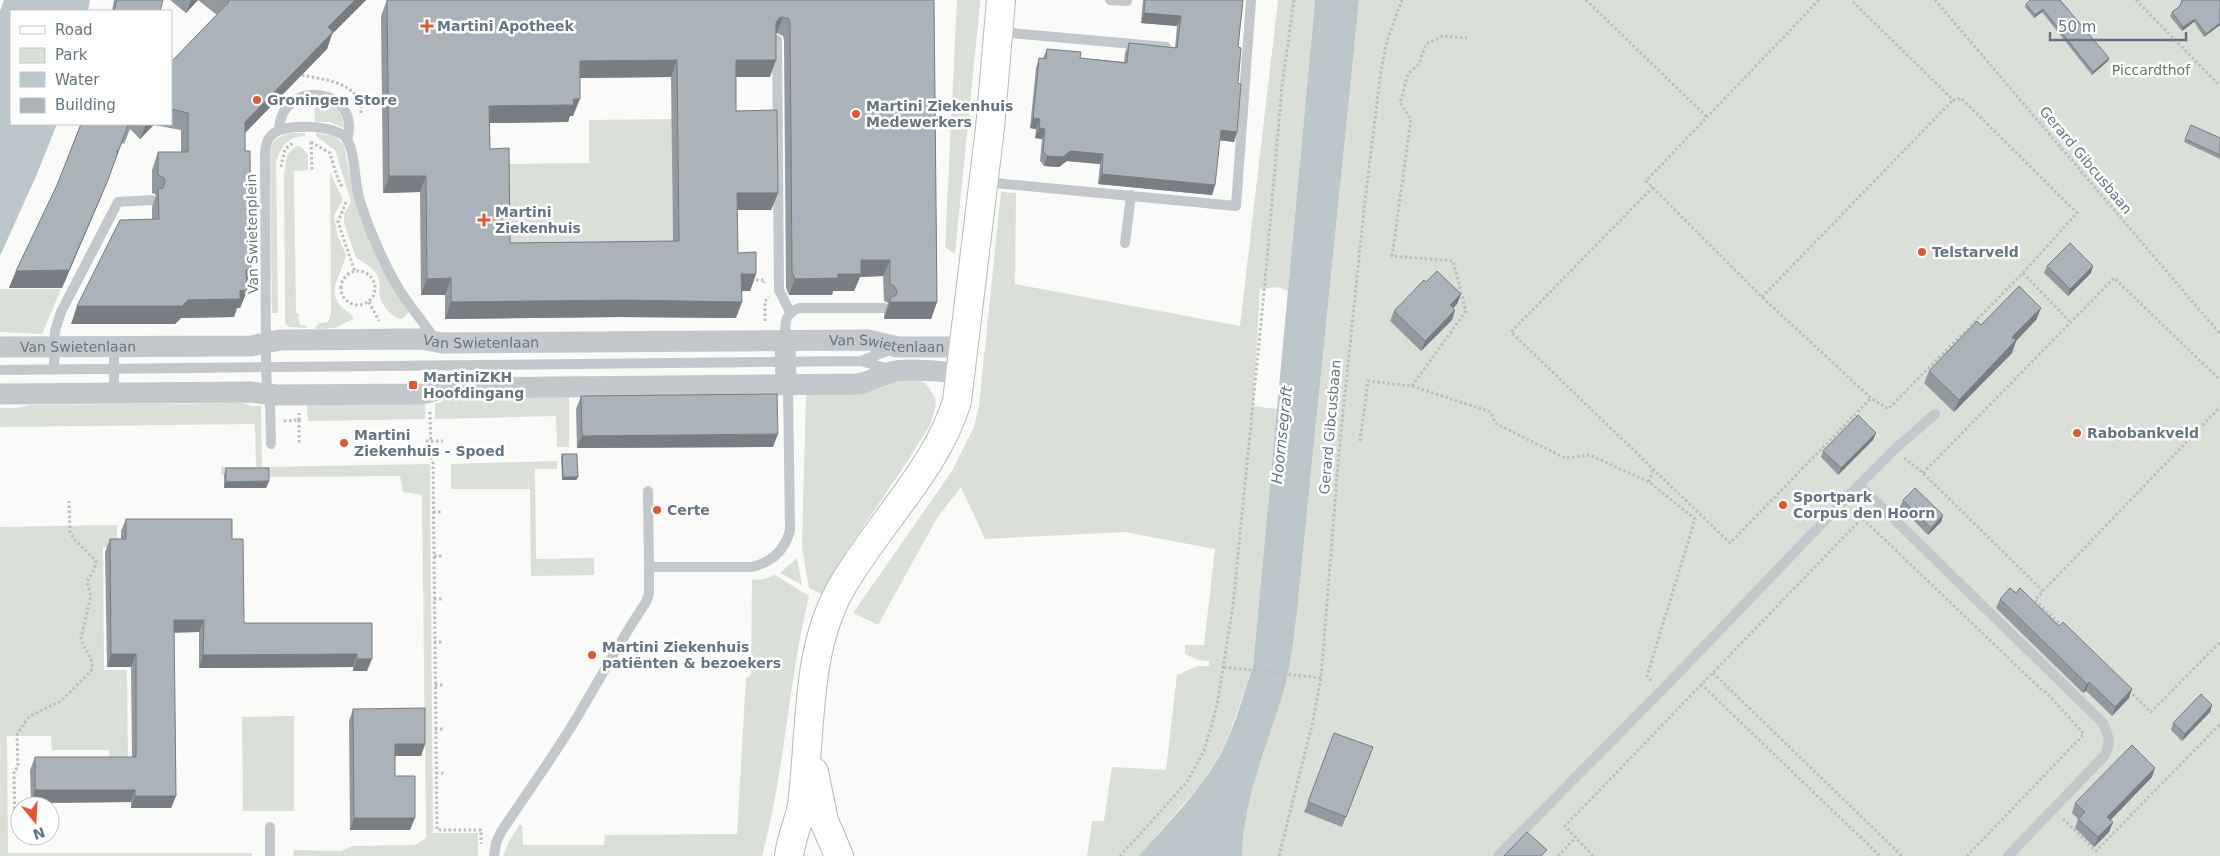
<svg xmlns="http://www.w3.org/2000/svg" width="2220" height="856" font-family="'DejaVu Sans',sans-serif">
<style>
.green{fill:#dadfd7}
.water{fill:#bbc7cb}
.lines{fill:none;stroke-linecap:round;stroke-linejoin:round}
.secondary-casing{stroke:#b3babf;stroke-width:30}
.path{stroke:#bbbfc2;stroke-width:3;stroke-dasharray:2.5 2.5;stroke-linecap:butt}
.lane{stroke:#c3c8cc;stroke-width:10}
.street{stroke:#c3c8cc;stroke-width:21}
.secondary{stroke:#fff;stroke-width:28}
.wall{fill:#929a9f;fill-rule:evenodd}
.shaded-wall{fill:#777d82}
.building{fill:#aab3b9;stroke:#777d82;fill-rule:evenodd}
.poi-dot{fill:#e4572e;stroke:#fff;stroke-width:2}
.labels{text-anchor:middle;stroke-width:5;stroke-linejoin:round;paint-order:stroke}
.poi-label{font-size:14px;font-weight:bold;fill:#657683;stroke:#fff;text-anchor:start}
.park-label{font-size:14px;fill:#687a64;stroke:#fff}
.street-label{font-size:14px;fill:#657683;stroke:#fff}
.water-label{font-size:15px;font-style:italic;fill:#60757c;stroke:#fff}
</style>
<rect width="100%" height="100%" fill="#fafaf8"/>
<!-- green -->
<path class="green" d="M957 0H980V4L955 254 945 247Z
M1278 0H1315L1288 291 1278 287 1260 289 1253 406 1277 409 1253 667 1226 743 1214 764 1201 784 1139 856H1087L1092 821H1104L1112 767 1166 770 1177 675 1198 666H1209V661L1198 660 1185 654V645H1204L1215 549 1124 532 985 539 961 487 937 518 878 625 853 613 952 471 974 427 979 405 1001 192 1016 193 1015 284 1240 326Z
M1359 0H2220V856H1242C1244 798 1264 754 1281 700 1291 669 1293 634 1298 601Z
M322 101C335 105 344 113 344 128L330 122H315L314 102Z
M672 119 673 257 504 260 503 164 589 163V120Z
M290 133H306L305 136C287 137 282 146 276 162L278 313H272L270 155C271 142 277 136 290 133Z
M316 133 335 136 344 145 352 186 396 293 409 312 402 319C395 320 382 306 380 298 378 290 382 283 377 275 372 266 364 263 356 258L344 223V214L351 202 335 150 316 136Z
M296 146H300L308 154V170L294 171 296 313H298L300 325H306L307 328 289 327 285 323 284 175 287 155Z
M330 172 343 200 334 215 337 234 346 255C339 283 321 295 353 316V319L335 328 317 329 315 327 320 323 328 322 331 314Z
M0 289H61L42 334 0 332Z
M884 380H920L927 385 935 397 936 406 930 425 903 468 845 553 822 594 809 588 802 547 806 393Z
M569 397V447H557L556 416 435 419V403H440L446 398Z
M242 403 252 406H261V408L262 467 430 464 433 833H478V856H293L294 850 341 851 353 846 415 845 426 838 422 495 403 492 400 476 267 477 266 474 221 475V467H256L255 424 0 427V408H16L29 405Z
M425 404V419L308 421 307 405Z
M557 461V469H535L536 559 594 558V575L531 576 530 489H451V464Z
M117 525V547H103L104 670H127L128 767H110L109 750H52L51 736H7L8 853H252V856H0V527Z
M797 558 802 585 780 573Z
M775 575 809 596C788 682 785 771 762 856H503L509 842 519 825H522L523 845H604L605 835 737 834 746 678 751 675 752 580 764 579Z
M294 716V811H243L242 717Z"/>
<!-- water -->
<path class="water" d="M4 0H90L88 11H11V124H57L37 174 0 256V11Z
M1315 0H1359L1298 601C1294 634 1291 669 1281 700 1264 754 1244 798 1242 856H1139C1169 821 1206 786 1226 743 1237 719 1244 692 1253 667Z"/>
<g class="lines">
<defs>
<path id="secondary" d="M814 772 824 821 839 856
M789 856C791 838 799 822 802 805 811 735 805 653 840 590 875 527 937 469 957 401L990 128 1001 0"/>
</defs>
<!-- secondary casing -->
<use href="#secondary" class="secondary-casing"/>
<!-- path -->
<path class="path" d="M1586 0 1708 118
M1819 0 1646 181 1762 297 1871 398 1888 409 2023 273 2077 213 1961 98 1953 100 1851 0
M1935 0 2220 334
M2136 0 2220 86
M302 75C324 80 362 82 361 113
M311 142 330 153 336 174 342 187
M311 142 312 170
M281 167 285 149 293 143
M1653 187 1511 332 1730 543 1871 398
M346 202 338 222 355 272
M341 288a17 17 0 1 1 34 0a17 17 0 1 1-34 0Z
M2023 273 2069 321
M751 280H764V283
M1762 297 1953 100
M369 302 379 321
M765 321V301L769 297
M1412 386 1466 311 1453 261 1392 256 1411 119 1400 103 1408 74 1419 64 1426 44 1443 36 1467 38
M430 412 431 458 433 463 437 830H481V844
M299 420V444
M284 421 299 420V413
M426 441H443
M1360 441 1368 381 1412 386 1491 412 1495 423 1565 458 1590 455 1649 482 1695 519 1647 676 1652 681
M1904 458 1923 473 2043 591 2035 600 2063 627
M1923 473 2114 278 2220 380
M1649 482 1653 469
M433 512H443
M434 556H444
M2043 591 2220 407
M434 599H444
M434 642H444
M1224 667 1321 678
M1713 673 1902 856
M1701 684 1880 856
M435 685H445
M2129 691 2151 712 2220 642
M435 729H445
M436 773H446
M2063 819 2096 851 2220 724
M15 829 14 771 18 767 17 735 24 723 30 716 61 701 91 671C95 656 83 651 81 638L91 596 87 582 94 570 96 561 75 540 70 532 69 501
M1120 856 1187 782 1204 751 1217 706 1233 605 1265 282 1282 86 1294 0
M1279 856 1313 721 1321 678 1339 452 1364 209 1381 70 1387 41 1402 0
M1558 856 1575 838
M1593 856 1565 826 1862 518 2044 692
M1967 856 2084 734 2045 691"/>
<!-- lane -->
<path class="lane" d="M1110 0 1127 1
M1000 32 1166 47
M777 40 779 290 790 312
M279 130C281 77 363 87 347 140
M985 182 1236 206 1251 0
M1125 243 1131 195
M785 341C786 325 782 315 799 308H884
M114 343V393
M861 361 892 349
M0 370 861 361 889 369
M54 370 55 331 61 312 118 202 152 200
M1935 414 1894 450 1859 485 2103 723C2109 736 2111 742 2105 755L2008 856
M271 444 270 403 267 387 266 367 265 153C266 145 267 138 274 133 287 123 336 125 346 138 356 152 354 184 360 201 369 230 389 277 407 301 416 314 427 327 436 341
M648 491 649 567
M270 856V827
M494 856 496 843 501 832C524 797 549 763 571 727 597 685 619 642 646 602L649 594V567H752C773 562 785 550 790 530L788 384
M1498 856 1662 690 1859 485"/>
<!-- street -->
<g class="street">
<path d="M785 341 786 384"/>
<path id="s1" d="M0 347 251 346 280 340 421 339 442 343 868 340 898 347H963"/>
<path d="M0 394 250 392 277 395 422 394 445 388 858 384C871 382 882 373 896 371 916 368 940 372 960 373"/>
</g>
<!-- secondary -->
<use href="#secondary" class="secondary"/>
</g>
<!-- wall -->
<path class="wall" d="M114 0H163L160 11H112Z
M170 0H366L332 34 327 49 245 133 247 291 240 308H237L234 317 181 318 175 324H71L152 220V207L156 195 152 193V170L158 152H181V130L154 125 140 139 130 129 124 144 122 143 101 197 62 288H9L16 271 57 185 81 124H171V62L217 15 198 0 186 13Z
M387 0H934L937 302 931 319H884V315L888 303 884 301 883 276 860 277 854 291H833L832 295H789L786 288 784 40 783 36 777 33 776 34 770 77H736V111L778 193 771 210H737L738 253 756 274 750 291H741L736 318 619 317 445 319V295H421L420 192 383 193 381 16ZM671 77 673 241 510 243 490 149V123L568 122 570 116H573L580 78Z
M1143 0H1243L1238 47 1237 132 1234 142 1220 140 1215 185 1212 195 1098 184 1100 164 1067 161 1059 167 1044 166 1040 161 1042 139 1035 138 1036 129 1030 128 1036 68 1039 58H1043L1047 49 1080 58 1124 62 1125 53 1129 43 1175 48 1177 26 1141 23Z
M2029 0H2060L2109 58 2108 61 2092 75 2042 12 2034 18 2025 7 2026 4 2029 1Z
M2182 0H2220V25L2204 37 2194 22 2182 31 2170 16 2172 12 2180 6Z
M2191 125 2220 138V159L2184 142Z
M2047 266 2091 273 2068 296 2044 273Z
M1426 282 1461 294 1457 304 1453 308 1455 310 1452 320 1421 351 1390 321 1394 311Z
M2041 308 2036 320 2016 341 2012 353 1954 412 1924 383 1929 371 1981 325Z
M581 396 773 447 577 448 576 409Z
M1876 433 1873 440 1838 475 1821 457 1823 451Z
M562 454 578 477 576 480H562L561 457Z
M226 468 269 481 266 488H224V475Z
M1903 500 1943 515 1941 522 1928 535 1900 507Z
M126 519 232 539 244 623H372L367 671H353V667L199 668V632H174L176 796 171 808H131V802L31 803 30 770 35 757H132L131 667H107L105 552 110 539H121V531Z
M2016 593 2129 698 2112 716 2086 691 2083 693 1996 608 2000 599Z
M2212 705 2210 712 2182 741 2171 730 2173 723Z
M353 709 425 744 421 756H395V776L410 830H350L349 721Z
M1373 747 1342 827 1304 812 1308 802Z
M2152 777 2110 820 2113 822 2109 832 2094 847 2075 828 2078 819 2072 813 2075 803Z"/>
<!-- shaded-wall -->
<path class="shaded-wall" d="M191 0H198L186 13Z
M355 0H366L332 34 327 49 239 139 245 122 328 27Z
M2043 9 2042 12 2034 18 2035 15Z
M1144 13 1181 16 1177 26 1141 23Z
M783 17 777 33 773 34 776 23 779 18Z
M2195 19 2194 22 2182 31 2183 27Z
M2220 23V25L2204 37 2206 34Z
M2109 58 2108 61 2092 75 2093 72Z
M677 60 671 77 574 78 580 61Z
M736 60H776L770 77H730Z
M573 99H580L573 116H570L568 122 483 123 489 106Z
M1033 118 1040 119 1036 129 1030 128Z
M146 124H154L140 139Z
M128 125 101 197 62 288H9L16 271 116 152Z
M1039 128 1045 129 1042 139 1035 138Z
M1221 130 1237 132 1234 142 1217 140Z
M1070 151 1103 154 1100 164 1067 161 1059 167 1044 166 1047 156Z
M1102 174 1215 185 1212 195 1098 184Z
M389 176H426L420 192 383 193Z
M737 193H778L771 210H731Z
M861 260H890L883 276 860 277 854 291H833L832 295H789L795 279 838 274Z
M2093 266 2091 273 2068 296 2070 289Z
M246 270H251L245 288Z
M741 274H756L750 291H735Z
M451 278 445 295H421L427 279Z
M240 290 247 291 240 308H237L234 317 181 318 175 324H71L77 306Z
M1461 294 1457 304 1447 315 1450 305Z
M625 300 742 302 736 318 619 317 445 319 451 302Z
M890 302H937L931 319H884Z
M2041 308 2036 320 2016 341 2012 353 1954 412 1959 400 2012 337Z
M1455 310 1452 320 1421 351 1425 341Z
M1876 433 1873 440 1838 475 1841 468Z
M778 434 773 447 577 448 582 436Z
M563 477H578L576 480H562Z
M269 481 266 488H224L226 482Z
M1943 515 1941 522 1928 535 1931 528Z
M174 620H204L199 632 170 633Z
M111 654H136L131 667H107Z
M357 654 353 667 199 668 203 655Z
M357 659H372L367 671H353Z
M2089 682 2086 691 2083 693 2087 684Z
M2132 689 2129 698 2112 716 2115 707Z
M2212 705 2210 712 2182 741 2185 734Z
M395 744H425L421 756H390Z
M2155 768 2152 777 2104 827 2107 817Z
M35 790H135L131 802 31 803Z
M135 796H176L171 808H131Z
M354 818H415L410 830H350Z
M2113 822 2109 832 2094 847 2098 837Z"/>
<!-- building -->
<path class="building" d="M117 0H163L160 11H114Z
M227 0H355L328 27 333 32 245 122V151H250L251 270H246L247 291 240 290V299L188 300 182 306H77L120 220 159 219 158 189 163 188 165 182 164 178 158 175V152H188V113L171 109V62L229 2Z
M387 0H934L937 302H890V298L896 295 897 291 894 286 890 284V260H861V274H838V278L795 279 792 272 790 23 789 19 783 17 779 18 776 23V60H736V111L777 110 778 193H737L738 253 756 252V274H741L742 302 625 300 451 302V278L427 279 426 176H389ZM677 60 679 241 510 243 509 148 490 149 489 106 574 105 573 99H580V61Z
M1145 0H1243L1238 47 1241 48 1238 83 1241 84 1237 132 1221 130 1215 185 1102 174 1103 154 1070 151 1063 157 1047 156 1043 151 1045 129 1039 128 1040 119 1033 118 1039 58 1046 59 1047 49 1081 52 1080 58 1127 63 1129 43 1177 48 1181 16 1144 13Z
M2030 0H2060L2109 58 2093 72 2043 9 2035 15 2026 4Z
M2182 0H2220V23L2206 34 2195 19 2183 27 2172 12 2180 6Z
M81 124H131V126L128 125 119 149 116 152H118L108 180 69 270 16 271 57 185Z
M2191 125 2220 138V155L2185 139Z
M2070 243 2093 266 2070 289 2047 266Z
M1437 271 1461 294 1450 305 1455 310 1425 341 1394 311 1424 280 1426 282Z
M2019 286 2041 308 2012 337 2016 340 1959 400 1929 371 1977 321 1981 325Z
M777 394 778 434 582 436 581 396Z
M1858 415 1876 433 1841 468 1823 451Z
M562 454H577L578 477H563Z
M226 468H269V481L226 482Z
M1915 488 1943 515 1931 528 1903 500Z
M126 519H232V539H243L244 623H372V659H357V654L203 655 204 620H174L176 796H135V790H35V757H136V654H111L110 539H126Z
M2010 588 2016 593 2020 588 2059 626 2063 622 2132 689 2115 707 2089 682 2087 684 2000 599Z
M2201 694 2212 705 2185 734 2173 723Z
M425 708V744H395V776H415V818H354L353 709Z
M1334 733 1373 747 1346 817 1308 802Z
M2132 745 2155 768 2107 817 2113 822 2098 837 2078 819 2085 812 2075 803Z
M1527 832 1547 850 1541 856H1504Z"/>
<!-- markers -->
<g class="poi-dot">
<path d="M424.5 18.5h5v5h5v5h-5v5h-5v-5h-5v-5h5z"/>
<circle cx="257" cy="100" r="5"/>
<circle cx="856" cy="114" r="5"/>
<path d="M481.5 212.5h5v5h5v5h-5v5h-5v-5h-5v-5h5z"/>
<circle cx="1922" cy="252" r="5"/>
<rect x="408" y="380" width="10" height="10" rx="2.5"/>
<circle cx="2077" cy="433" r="5"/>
<circle cx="344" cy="443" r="5"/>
<circle cx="1783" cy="505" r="5"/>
<circle cx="657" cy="510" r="5"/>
<circle cx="592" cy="655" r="5"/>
</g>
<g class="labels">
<!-- poi labels -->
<g class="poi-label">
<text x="437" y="31">Martini Apotheek</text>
<text x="267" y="105">Groningen Store</text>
<text x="866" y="111">Martini Ziekenhuis<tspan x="866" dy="16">Medewerkers</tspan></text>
<text x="495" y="217">Martini<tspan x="495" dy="16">Ziekenhuis</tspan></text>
<text x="1932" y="257">Telstarveld</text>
<text x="423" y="382">MartiniZKH<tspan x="423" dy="16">Hoofdingang</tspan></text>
<text x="2087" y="438">Rabobankveld</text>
<text x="354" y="440">Martini<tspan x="354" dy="16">Ziekenhuis - Spoed</tspan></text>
<text x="1793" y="502">Sportpark<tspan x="1793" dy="16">Corpus den Hoorn</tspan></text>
<text x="667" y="515">Certe</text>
<text x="602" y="652">Martini Ziekenhuis<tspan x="602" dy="16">patiënten &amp; bezoekers</tspan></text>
</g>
<!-- park labels -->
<g class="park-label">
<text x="2151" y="75">Piccardthof</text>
</g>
<!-- street labels -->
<g class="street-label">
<text transform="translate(2086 160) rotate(50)" y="5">Gerard Gibcusbaan</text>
<text transform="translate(252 234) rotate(-91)" y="5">Van Swietenplein</text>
<text dy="5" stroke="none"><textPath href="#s1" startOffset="482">Van Swietenlaan</textPath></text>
<text dy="5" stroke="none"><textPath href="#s1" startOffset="888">Van Swietenlaan</textPath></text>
<text dy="5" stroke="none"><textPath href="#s1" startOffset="78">Van Swietenlaan</textPath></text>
<text transform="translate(1330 427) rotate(-85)" y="5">Gerard Gibcusbaan</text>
</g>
<!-- water labels -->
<g class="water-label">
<text transform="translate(1282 435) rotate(-84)" y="5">Hoornsegraft</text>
</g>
</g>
<!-- legend -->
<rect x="10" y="10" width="162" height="115" fill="#ffffff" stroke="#c1c8cd"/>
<rect x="20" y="26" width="25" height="8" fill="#ffffff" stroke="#c1c8cd"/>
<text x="55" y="35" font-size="15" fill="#657683">Road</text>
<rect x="20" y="48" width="25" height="15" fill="#dadfd7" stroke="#c1c8cd"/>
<text x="55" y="60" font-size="15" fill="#657683">Park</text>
<rect x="20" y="72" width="25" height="15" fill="#bbc7cb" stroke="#c1c8cd"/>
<text x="55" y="85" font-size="15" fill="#657683">Water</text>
<rect x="20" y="98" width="25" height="15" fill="#aab3b9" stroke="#c1c8cd"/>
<text x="55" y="110" font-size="15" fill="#657683">Building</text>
<!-- north arrow -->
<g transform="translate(35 821) rotate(162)"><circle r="24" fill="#ffffff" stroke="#c1c8cd"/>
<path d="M0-4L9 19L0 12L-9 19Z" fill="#e4572e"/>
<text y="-8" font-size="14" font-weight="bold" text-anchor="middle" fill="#657683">N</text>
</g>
<!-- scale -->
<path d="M2050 32v8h136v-8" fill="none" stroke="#657683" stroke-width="2.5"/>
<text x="2058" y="32" font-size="15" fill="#657683" stroke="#ffffff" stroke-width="4" paint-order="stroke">50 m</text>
</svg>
